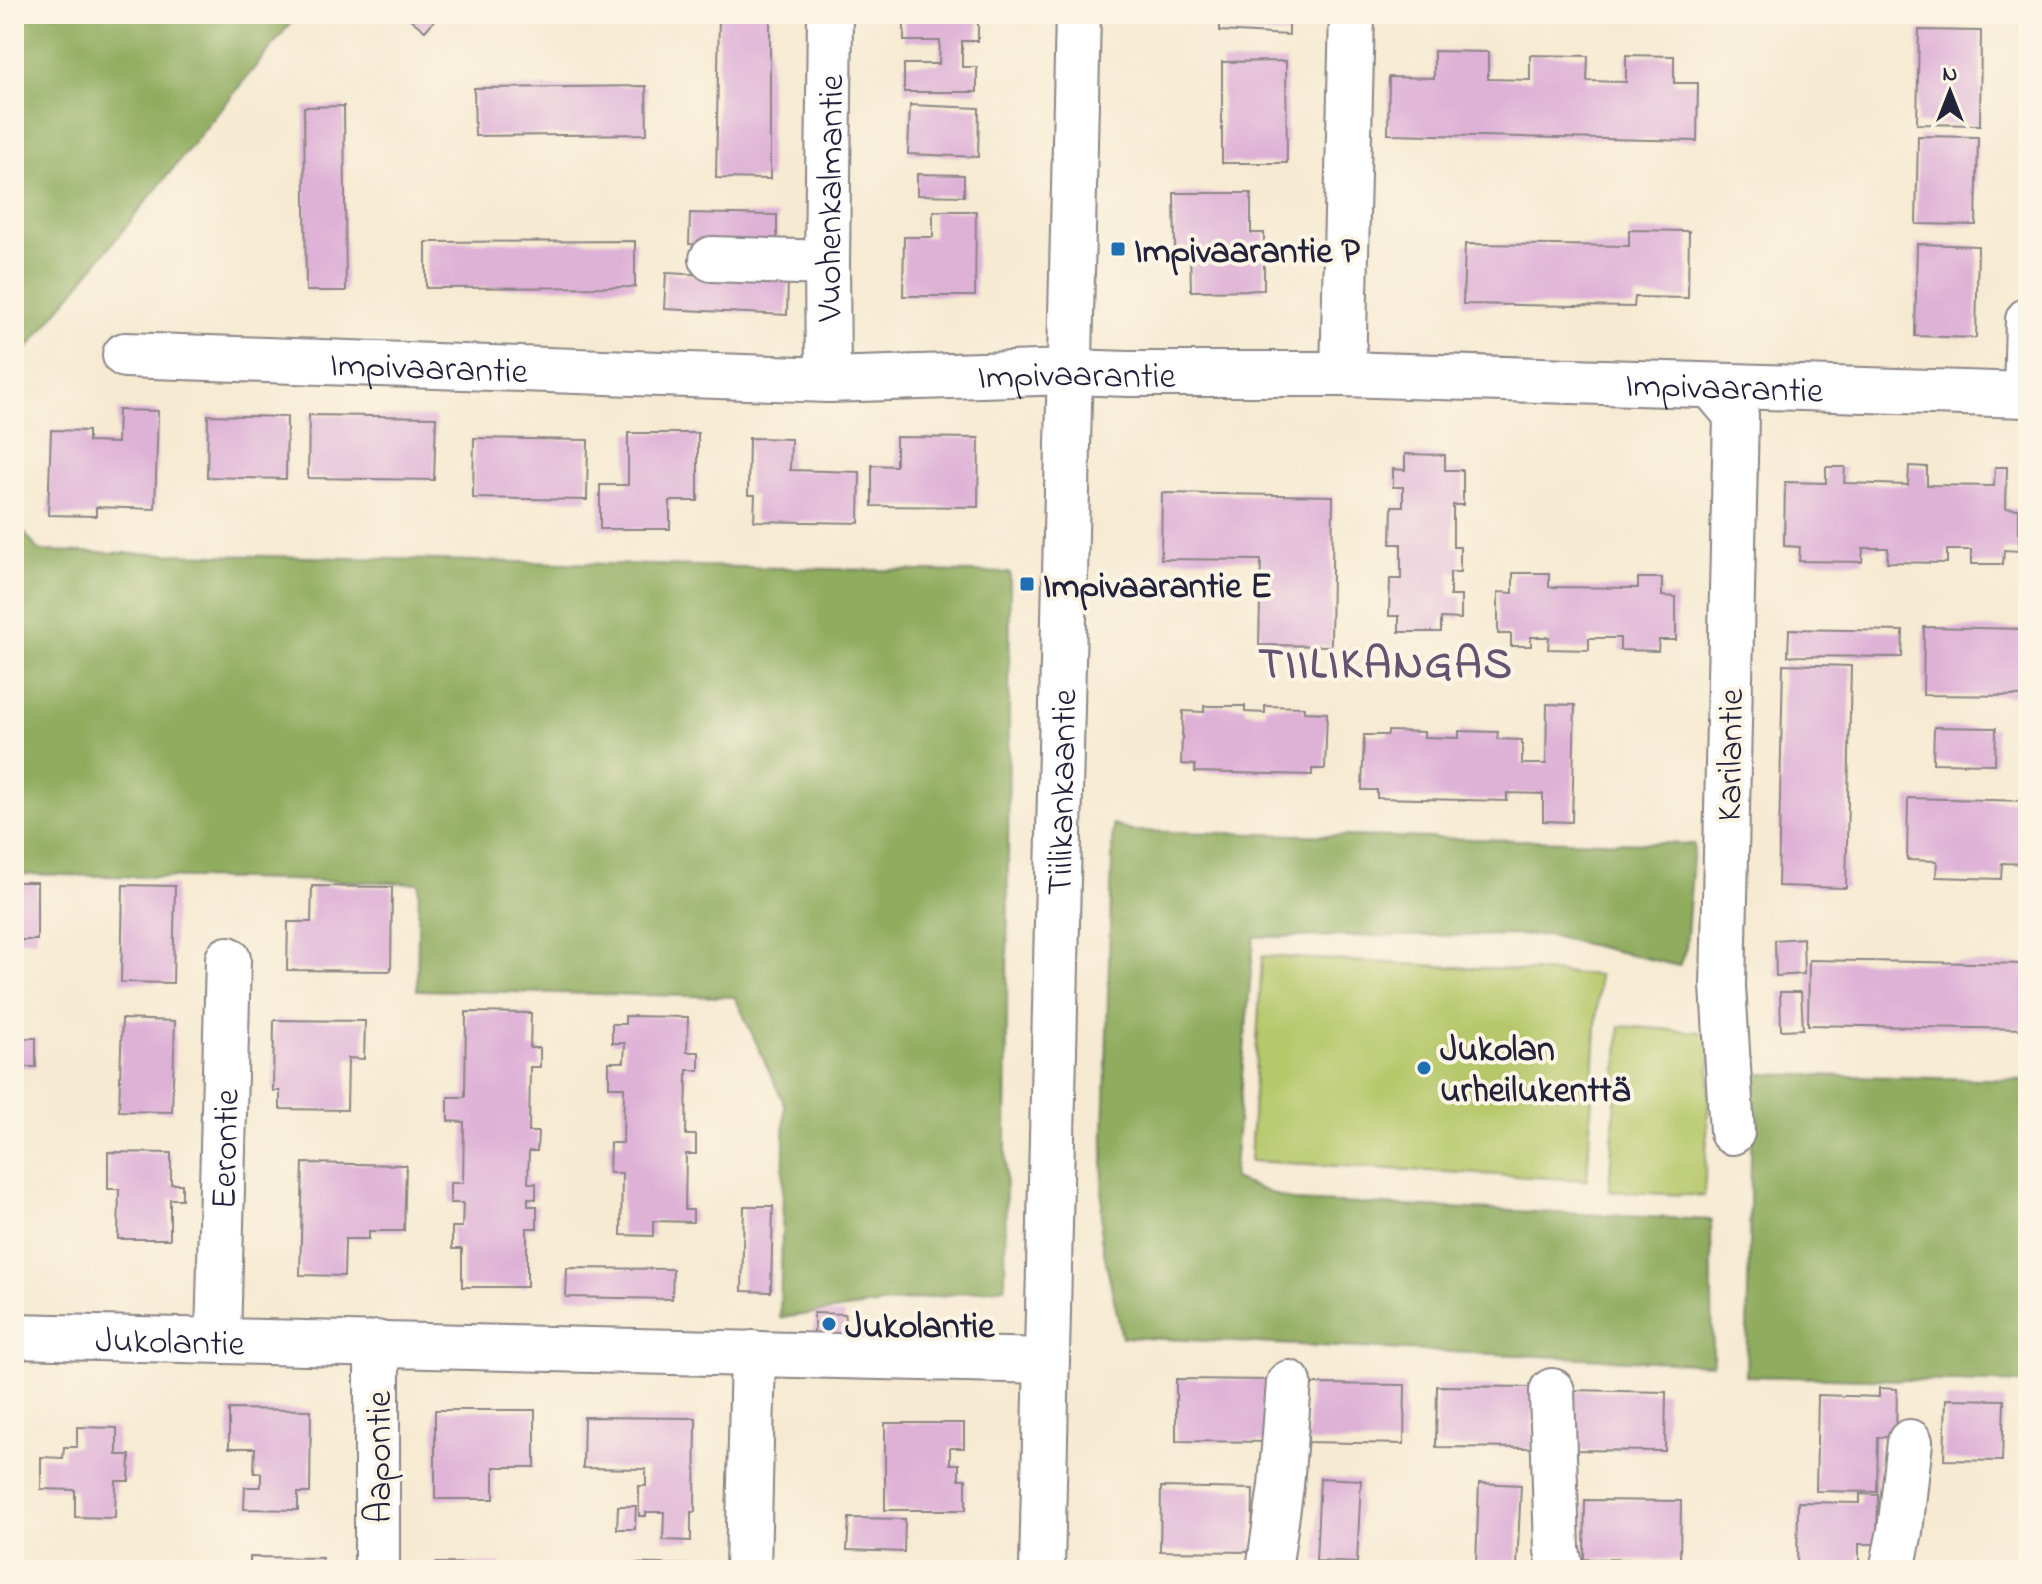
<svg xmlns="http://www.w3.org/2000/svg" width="2042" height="1584" font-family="'Indie Flower',sans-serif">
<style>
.green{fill:#b6c86b;stroke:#6c7553;stroke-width:2}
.forest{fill:#90ac5f;stroke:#59674d;stroke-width:2}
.building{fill:#deb1d7}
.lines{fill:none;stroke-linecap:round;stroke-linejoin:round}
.minor-casing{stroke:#8c8686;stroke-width:48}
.minor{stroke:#fff;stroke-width:44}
.poi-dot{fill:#1f6fb2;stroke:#fcf5e5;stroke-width:3}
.labels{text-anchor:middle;stroke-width:8;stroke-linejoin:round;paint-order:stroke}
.street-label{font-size:36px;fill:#22223b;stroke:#fcf5e5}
.poi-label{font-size:36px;font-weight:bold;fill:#22223b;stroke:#fcf5e5;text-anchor:start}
.district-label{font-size:44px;font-weight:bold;letter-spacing:2px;fill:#645472;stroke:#fcf5e5}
</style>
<rect width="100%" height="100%" fill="#fcf5e5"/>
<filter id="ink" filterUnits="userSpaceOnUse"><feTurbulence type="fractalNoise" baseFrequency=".0125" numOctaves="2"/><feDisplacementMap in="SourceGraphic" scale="16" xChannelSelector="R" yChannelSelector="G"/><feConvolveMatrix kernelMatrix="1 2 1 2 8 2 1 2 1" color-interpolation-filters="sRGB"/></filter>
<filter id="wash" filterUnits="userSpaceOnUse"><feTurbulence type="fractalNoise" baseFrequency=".006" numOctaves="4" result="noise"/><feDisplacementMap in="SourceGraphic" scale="32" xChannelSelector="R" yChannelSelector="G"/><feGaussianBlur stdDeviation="1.8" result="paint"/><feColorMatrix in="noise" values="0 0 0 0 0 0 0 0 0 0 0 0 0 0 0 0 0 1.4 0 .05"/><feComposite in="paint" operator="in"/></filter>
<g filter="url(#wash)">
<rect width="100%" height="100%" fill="#f6ead2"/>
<!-- green -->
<path class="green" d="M1262 956 1599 975 1587 1180 1250 1161Z
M1620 1026 1712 1033 1704 1196 1609 1191Z"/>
<!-- forest -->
<path class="forest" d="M14 14H298L14 365Z
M14 519 39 551 1010 573 1005 1287 780 1318 785 1105 735 997 417 990 419 883 14 874Z
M1113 824 1131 831 1694 844 1686 948 1679 966 1547 935 1254 937 1233 1179 1293 1201 1711 1220 1713 1364 1122 1337 1101 1238Z
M1753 1074 2028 1080V1383L1746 1376Z"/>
<g id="blocks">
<!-- building -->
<path class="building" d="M404 14H440L425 31Z
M719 14H770V179L716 178Z
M904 14H978V41H962V67H977V92H904V64H939L940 41H904Z
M1220 14H1289V35L1220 31Z
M1919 30 1981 31 1980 125 1917 124Z
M1434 51 1488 52V79L1530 80V55L1588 56 1587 81 1626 82V55L1674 56V83H1698L1697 141 1388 134 1389 77 1434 78Z
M1286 61 1287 163H1222V62Z
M646 86 647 134 475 136 474 88Z
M910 105 979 108 978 157 908 154Z
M344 106 346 291H306L304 107Z
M1918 136 1978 137 1976 225 1916 224Z
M917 174 964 175V196L917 195Z
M1174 193H1251V233H1264V290L1191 291 1190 249H1175Z
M933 211H976L975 296H903L904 237H933Z
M690 213 777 215V247L689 244Z
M1629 230 1689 231 1688 298 1635 297 1634 307 1463 304 1465 244 1629 246Z
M635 241V287L426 288V242Z
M1917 244 1978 246 1976 338 1915 336Z
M666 273 788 279 787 315 664 309Z
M118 410 158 411 155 509 96 507V516L48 515 51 430 88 431V442L117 443Z
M208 415 287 417 286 479 207 477Z
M309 415 436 417 434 480 308 478Z
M628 433H698V501H670V529H600V485H628Z
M896 437 979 438 978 507 872 506V465L896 466Z
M474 438 588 440 587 500 473 498Z
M749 438 791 439 790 470 860 472 859 523 754 521 755 495H748Z
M1405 454 1445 455V470H1463V505H1453V547H1460V572H1450V596H1461V619L1441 618V632H1399V616H1389L1390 579H1401V544H1391L1392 506H1403V487H1393V469L1405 470Z
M1909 466 1927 467V485L1994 486 1995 467H2007L2006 508 2019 509V551L2004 550 2003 564H1971V550H1947V563L1887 562 1888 548H1863L1862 562 1799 561 1800 547 1784 546 1785 482 1826 483V467H1845L1844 483 1908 485Z
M1162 493 1333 496 1331 646 1259 645 1261 560 1161 559Z
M1513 573H1549V587L1638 588V578H1662V596L1676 597V640H1659L1658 651 1620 650V638H1589V650L1548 649 1549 637H1531V646H1511V634H1498V592L1513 593Z
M1924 627 2028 629V696L1923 695Z
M1789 629 1903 631 1902 657 1788 656Z
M1783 664 1851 666 1846 888 1778 886Z
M1547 704 1575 705 1572 822 1543 821V794L1507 793V801L1377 798V790H1362L1364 735H1388V731L1424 732V737L1459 738V731L1498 732 1497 739 1522 740V764H1546Z
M1204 706H1245V712L1265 713V706L1304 707V712L1327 713 1325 769H1312V775L1195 772V765L1181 764 1183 711 1204 712Z
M1934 727 1996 728 1995 764 1933 763Z
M1908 798 2028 801V864L2002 863 2001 879 1936 877 1937 861 1907 860Z
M14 882H37V940H14Z
M123 885 175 886 173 983 121 982Z
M312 886 392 887 391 971 287 970 288 922H311Z
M1803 938 1804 974 1776 976 1775 940Z
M1809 960 2028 964V1029L1808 1025Z
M1780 992H1801L1803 1029 1781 1030Z
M466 1012 531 1013 530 1048H540V1067H530L529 1132H538L537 1151H529L528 1183H536V1199L528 1198V1206H537V1228H527V1287H462V1249H452V1227H462L463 1203H450V1183H463L464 1122 448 1121V1097H465Z
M625 1016 688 1017 687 1052H699V1070H687L686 1135H696V1154H686L685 1210H693V1222L653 1221V1236L621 1235 622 1173H609L610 1143H623L624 1087H609V1062H624L625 1043H612V1024H625Z
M122 1019 175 1021 172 1112 119 1111Z
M274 1020 365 1021 364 1059 348 1058 347 1110 280 1109V1091H273Z
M14 1038H36V1067H14Z
M108 1152 171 1153V1184H182V1199H170V1239H118L119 1189H108Z
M303 1163 406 1165 404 1231H369V1239H345L344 1276 300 1275Z
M744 1206H773L771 1292 742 1291Z
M567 1268 673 1269 672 1299 566 1297Z
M814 1313 845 1314 844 1336 814 1335Z
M1176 1379 1271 1380V1442L1176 1441Z
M1309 1384 1405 1385 1404 1444 1308 1442Z
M1437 1386 1533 1387 1532 1448 1436 1447Z
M1879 1388 1897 1389 1896 1437H1878L1877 1492 1816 1491 1818 1395 1879 1397Z
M1570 1390 1666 1392 1665 1451 1569 1450Z
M1946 1399 2004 1400 2002 1461 1944 1460Z
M229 1409 311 1410 310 1493H298V1510L244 1509 245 1487H261V1473H254L255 1448H229Z
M435 1410H535V1467H494V1499H435Z
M584 1417 696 1418 695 1512H691V1541L663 1540 664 1512H646V1516H639V1486H646V1469L583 1468Z
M885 1423H964V1448H950V1464H959V1479H966V1510H885Z
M77 1427 117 1428V1455H130L129 1481H116L115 1518 75 1517V1490L41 1489V1457L63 1458 64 1447H77Z
M1320 1478 1361 1480 1357 1563 1316 1561Z
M1479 1483 1521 1485 1517 1567 1476 1565Z
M1161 1487 1253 1489 1252 1552 1160 1551Z
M1860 1494 1878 1495 1877 1544H1859V1570H1797L1798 1502 1860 1503Z
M1585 1500 1681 1501 1680 1560 1584 1559Z
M618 1506H636L635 1529H617Z
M849 1518 905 1519 904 1552 847 1550Z
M250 1557 322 1558V1570H250Z
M435 1563 502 1564 501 1570H435Z
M616 1563 697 1565V1570H616Z"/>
</g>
</g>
<g filter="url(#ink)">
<use href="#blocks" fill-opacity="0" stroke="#8c8686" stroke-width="2"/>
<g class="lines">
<defs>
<g id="minor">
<path d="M712 259 827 263"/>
<path id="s1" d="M125 355 828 380 1070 372 1129 374H1343L2028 395"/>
<path d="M1343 374 1352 14"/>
<path id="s2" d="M828 380 827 263 830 14"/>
<path d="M1712 386 1736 415 1723 986 1732 1132"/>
<path d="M2026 395 2028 320"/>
<path id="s3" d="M14 1336 1047 1361"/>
<path id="s4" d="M218 1339 228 959"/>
<path d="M1552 1391 1557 1550 1561 1570"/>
<path d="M377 1570V1343"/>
<path d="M748 1570 753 1353"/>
<path id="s5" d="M1042 1570 1078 14"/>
<path d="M1269 1570 1281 1486 1289 1383"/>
<path d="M1892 1570 1900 1531 1910 1442"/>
</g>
</defs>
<!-- minor casing -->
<use href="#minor" class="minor-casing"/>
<!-- minor -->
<use href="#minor" class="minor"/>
</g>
</g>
<!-- markers -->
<g class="poi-dot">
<rect x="1110" y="241" width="16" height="16" rx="4"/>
<rect x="1019" y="576" width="16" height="16" rx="4"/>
<circle cx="1424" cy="1068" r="8"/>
<circle cx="829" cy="1324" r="8"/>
</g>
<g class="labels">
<!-- street labels -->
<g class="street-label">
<text dy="13" stroke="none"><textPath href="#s2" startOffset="182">Vuohenkalmantie</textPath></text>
<text dy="13" stroke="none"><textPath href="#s1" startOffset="304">Impivaarantie</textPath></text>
<text dy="13" stroke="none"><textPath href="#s1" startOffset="952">Impivaarantie</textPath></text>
<text dy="13" stroke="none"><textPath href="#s1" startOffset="1600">Impivaarantie</textPath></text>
<text transform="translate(1728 755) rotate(-89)" y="13">Karilantie</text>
<text dy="13" stroke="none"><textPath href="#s5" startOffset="778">Tiilikankaantie</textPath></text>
<text dy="13" stroke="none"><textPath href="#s4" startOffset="190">Eerontie</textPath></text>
<text dy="13" stroke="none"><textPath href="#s3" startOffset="156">Jukolantie</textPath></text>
<text transform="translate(377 1457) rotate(-90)" y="13">Aapontie</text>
</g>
<!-- poi labels -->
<g class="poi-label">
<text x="1134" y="262">Impivaarantie P</text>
<text x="1043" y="597">Impivaarantie E</text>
<text x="1440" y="1060">Jukolan<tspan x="1440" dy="41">urheilukenttä</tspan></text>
<text x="845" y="1337">Jukolantie</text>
</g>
<!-- district labels -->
<g class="district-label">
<text x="1386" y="677">TIILIKANGAS</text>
</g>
</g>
<!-- margin -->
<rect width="2042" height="1584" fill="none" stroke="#fcf5e5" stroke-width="48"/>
<!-- north arrow -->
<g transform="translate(1950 92)" stroke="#fcf5e5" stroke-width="6" paint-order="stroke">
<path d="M0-6L14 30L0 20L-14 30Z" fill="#22223b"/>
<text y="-12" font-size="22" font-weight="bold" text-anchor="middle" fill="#22223b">N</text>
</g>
</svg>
